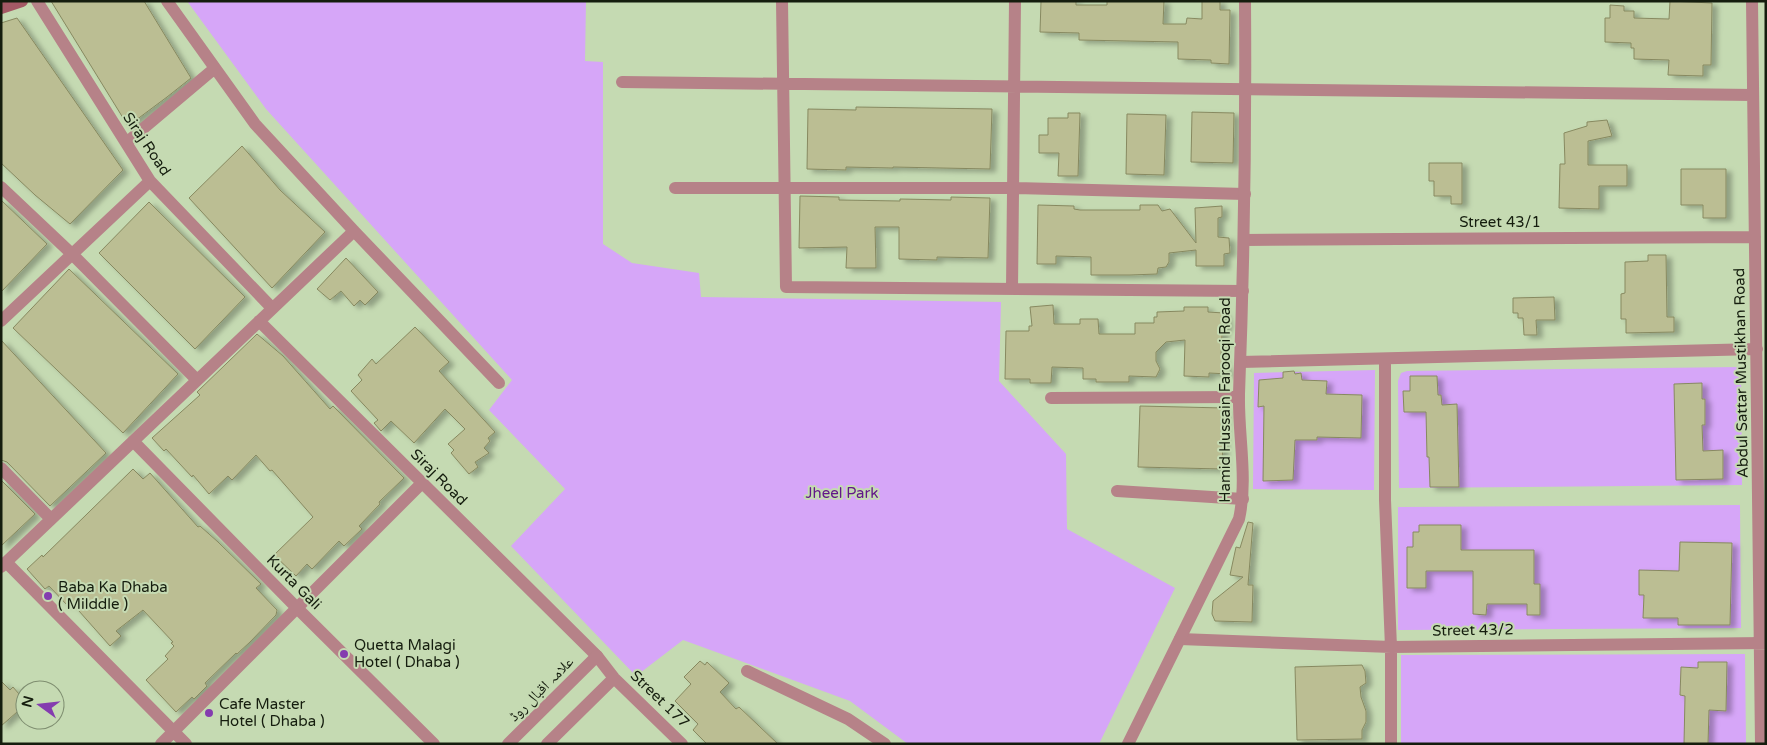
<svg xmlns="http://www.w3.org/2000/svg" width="1767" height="745" font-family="'Varela Round','Noto Naskh Arabic',sans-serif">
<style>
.green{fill:#d6a6f8}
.building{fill:#bbbe93;stroke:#878960;filter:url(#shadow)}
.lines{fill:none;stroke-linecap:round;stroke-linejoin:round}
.minor{stroke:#b68288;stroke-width:12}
.tertiary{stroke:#b68288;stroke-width:12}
.secondary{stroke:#a45965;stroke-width:12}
.poi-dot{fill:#843caf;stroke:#c5dab2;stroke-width:2}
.labels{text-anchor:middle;stroke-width:4;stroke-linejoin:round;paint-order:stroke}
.street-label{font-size:15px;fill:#151d0e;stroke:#c5dab2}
.park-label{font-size:15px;fill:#631789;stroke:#c5dab2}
.poi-label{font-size:15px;fill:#151d0e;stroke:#c5dab2;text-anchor:start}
</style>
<defs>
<filter id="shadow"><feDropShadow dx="5.5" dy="3" stdDeviation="2.5" flood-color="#0004"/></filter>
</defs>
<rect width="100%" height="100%" fill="#c5dab2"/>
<!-- green -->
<path class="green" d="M187 1H586L585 61 603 62V244L632 263 699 273 701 297 1001 302 999 381 1066 454 1067 529 1175 588 1099 744H908L850 701 683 640 636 676 511 546 565 489 489 410 512 380 266 109Z
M1741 367 1742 485 1399 488 1398 381 1401 373 1407 371Z
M1375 370 1374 490 1253 489 1254 373Z
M1740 505 1741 628 1398 630V507Z
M1745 654 1746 744H1401V655Z"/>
<!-- building -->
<path class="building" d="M51 1H144L191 78 167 97 128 126Z
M1041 1H1076V5H1107V1H1164L1163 24H1186L1187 18 1202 19V1H1220V10H1230L1229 64 1211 63V60L1178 59V42L1079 40V33L1040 32Z
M1670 1 1712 3 1711 65H1703V76L1668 75 1669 60 1634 59V48H1631V43L1605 42V18H1610V5L1624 6V11H1634V18L1669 19Z
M17 18 123 170 70 224 35 195 1 163V23Z
M856 107 992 109 990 169 893 167V168L846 167V170L807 169 808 109 856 110Z
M1192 112 1234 113 1233 163 1191 162Z
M1068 113H1080L1078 176H1058L1059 153H1039V135H1048V118H1068Z
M1127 114 1166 115 1164 175 1126 174Z
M1607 120 1612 136 1588 141V165H1627V186H1599V209L1559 208 1560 164H1565L1564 133 1587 126V122Z
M242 146 280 190 325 232 272 288 189 198Z
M1429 163H1462V204H1451V196H1434V181H1429Z
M1681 169H1726V218H1703V205H1681Z
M800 196 839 197V200L900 201V199L951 200V197L990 198 988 258 937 257V260L899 259V227H875L876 268H846L847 247 799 248Z
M1 200 47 244 1 292Z
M149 202 245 297 195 349 99 253Z
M1038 205 1074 206V209L1080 210H1140V205H1158L1162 211 1170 209 1196 243 1195 208 1222 206V217L1218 218V237L1229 238 1230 253 1224 254V266H1196V250L1169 253V262L1166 267 1158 268 1157 274 1130 275H1091V257L1056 256V264H1037Z
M1648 255H1666L1667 317H1674V332L1626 333V319H1621V294L1625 293V262L1648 261Z
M346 258 378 292 365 305 360 300 354 306 341 291 330 300 317 289Z
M69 269 178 374 123 433 13 328Z
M1554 297 1555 320H1536L1537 335H1524L1523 318H1518V313H1513V298Z
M1053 305 1054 324H1080V319H1098L1099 334H1135V323H1154V317H1157V312L1184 311V307H1208V312L1224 313 1227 324 1222 335 1221 356 1228 374 1209 373V377L1184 376 1185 340 1166 342 1156 352V361L1160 369 1156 377 1129 376V382H1096V379H1083V368L1052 367 1051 383H1030V379H1005L1006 331H1029V326H1032L1030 307Z
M415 327 449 362 439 371 495 432 488 438 490 441 484 448 489 453 475 462 478 467 469 474 451 453 454 450 448 444 465 429 445 409 414 443 391 421 381 431 374 423 378 420 351 391 362 380 358 375 372 359 376 364Z
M257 334 283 356 330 409 333 406 404 478 379 502 380 504 359 526 362 529 344 546 339 541 312 569 307 564 296 576 274 555 313 517 272 470 270 471 256 455 232 480 228 476 209 494 193 475 192 477 166 449 164 451 152 438 200 395 197 392Z
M1 340 106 453 50 506 7 462 1 460Z
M1294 371 1295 374 1301 373 1302 380 1327 381 1326 394 1362 395 1361 438 1317 437V440H1295L1293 480 1263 481 1264 406 1258 407 1259 380 1283 378V372Z
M1410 376H1437L1438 395H1441L1442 405 1457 404 1459 487H1430L1429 457H1427L1426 412H1404L1403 391H1410Z
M1702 383V399H1705V425H1702L1703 451 1723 450V479L1676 480 1674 384Z
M1140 406 1224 408 1222 469 1138 467Z
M133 469 143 479 150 473 198 527 200 526 218 542 261 584 256 588 277 610 276 615 250 642 237 654 236 653 205 683 207 686 194 699 192 697 176 712 146 680 168 659 165 656 174 646 171 643 173 642 143 610 116 631 121 636 110 646 71 602 67 605 49 586 45 589 27 569 42 555 43 557Z
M1 480 35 514 1 546Z
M1248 522 1253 523 1248 585H1253L1252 622 1215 621 1212 614 1213 601 1243 577 1230 575 1236 547 1240 548Z
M1419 525H1461V550H1534V584H1540V615H1527V604H1487L1486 615 1473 614V571H1426V588H1407V547H1413V532H1419Z
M1680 542 1732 543 1730 625H1678V618H1643L1644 595H1639V570L1679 571Z
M700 661 705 665 707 662 729 683 720 692 736 709 739 707 778 744H707L693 730 698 724 675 701 691 684 684 677Z
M1698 662H1727L1726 711 1709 710 1708 744H1684L1685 696 1680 695 1681 667 1698 668Z
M1362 665 1365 671 1366 683 1360 687 1361 697 1366 711V722L1362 730V739L1297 740 1295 667Z
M1 681 10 690 13 687 25 701V705L1 726Z"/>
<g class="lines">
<!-- minor -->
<path class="minor" d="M37 1 150 181 272 308
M167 1 255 124 354 231 499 383
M782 1 786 287 1243 291
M1752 1 1761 744
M622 82 1753 95
M126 143 215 68
M1 187 72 254 197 380
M675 188H1013L1245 194
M1244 240 1755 237
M1012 289 1015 1
M1 321 150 181
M259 321 597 656
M1385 359V500L1391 647V744
M1241 362 1757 349
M1051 398 1239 397
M133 441 297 608 434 744
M1 468 51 519
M1117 491 1243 499
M6 562 186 744
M1 567 354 231
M1180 639 1391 647 1766 643
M747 671 848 719 885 744
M161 744 422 483"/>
<!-- tertiary -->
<path class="tertiary" d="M508 744 597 656 614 678 682 744
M547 744 614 678
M1128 744 1239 519C1248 478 1238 436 1239 394 1244 263 1246 132 1245 1"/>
<!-- secondary -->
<path class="secondary" d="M1 8 22 1"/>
</g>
<!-- markers -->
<g class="poi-dot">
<circle cx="48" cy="596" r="5"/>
<circle cx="344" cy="654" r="5"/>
<circle cx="209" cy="713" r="5"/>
</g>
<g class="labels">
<!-- street labels -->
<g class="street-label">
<text transform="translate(147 144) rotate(56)" y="5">Siraj Road</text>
<text x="1500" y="227">Street 43/1</text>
<text transform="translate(1741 373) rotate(-91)" y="5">Abdul Sattar Mustikhan Road</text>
<text transform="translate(1225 400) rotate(-90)" y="5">Hamid Hussain Farooqi Road</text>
<text transform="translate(439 477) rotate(45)" y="5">Siraj Road</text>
<text transform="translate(294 582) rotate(45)" y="5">Kurta Gali</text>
<text transform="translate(1473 630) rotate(-1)" y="5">Street 43/2</text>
<text transform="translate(541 689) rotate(-45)" y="5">علامہ اقبال روڈ</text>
<text transform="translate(660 699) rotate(44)" y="5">Street 177</text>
</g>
<!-- park labels -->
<g class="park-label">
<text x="842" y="498">Jheel Park</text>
</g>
<!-- poi labels -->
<g class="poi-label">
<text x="58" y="592">Baba Ka Dhaba<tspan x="58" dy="17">( Milddle )</tspan></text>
<text x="354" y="650">Quetta Malagi<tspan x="354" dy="17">Hotel ( Dhaba )</tspan></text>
<text x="219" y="709">Cafe Master<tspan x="219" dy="17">Hotel ( Dhaba )</tspan></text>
</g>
</g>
<!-- border -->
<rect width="1767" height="745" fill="none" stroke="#151d0e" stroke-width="5"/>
<!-- north arrow -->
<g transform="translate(40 705) rotate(285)"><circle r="24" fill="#c5dab2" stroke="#7f8e70"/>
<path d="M0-4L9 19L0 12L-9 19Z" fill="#843caf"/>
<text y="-8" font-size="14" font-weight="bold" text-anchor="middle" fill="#151d0e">N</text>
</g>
</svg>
